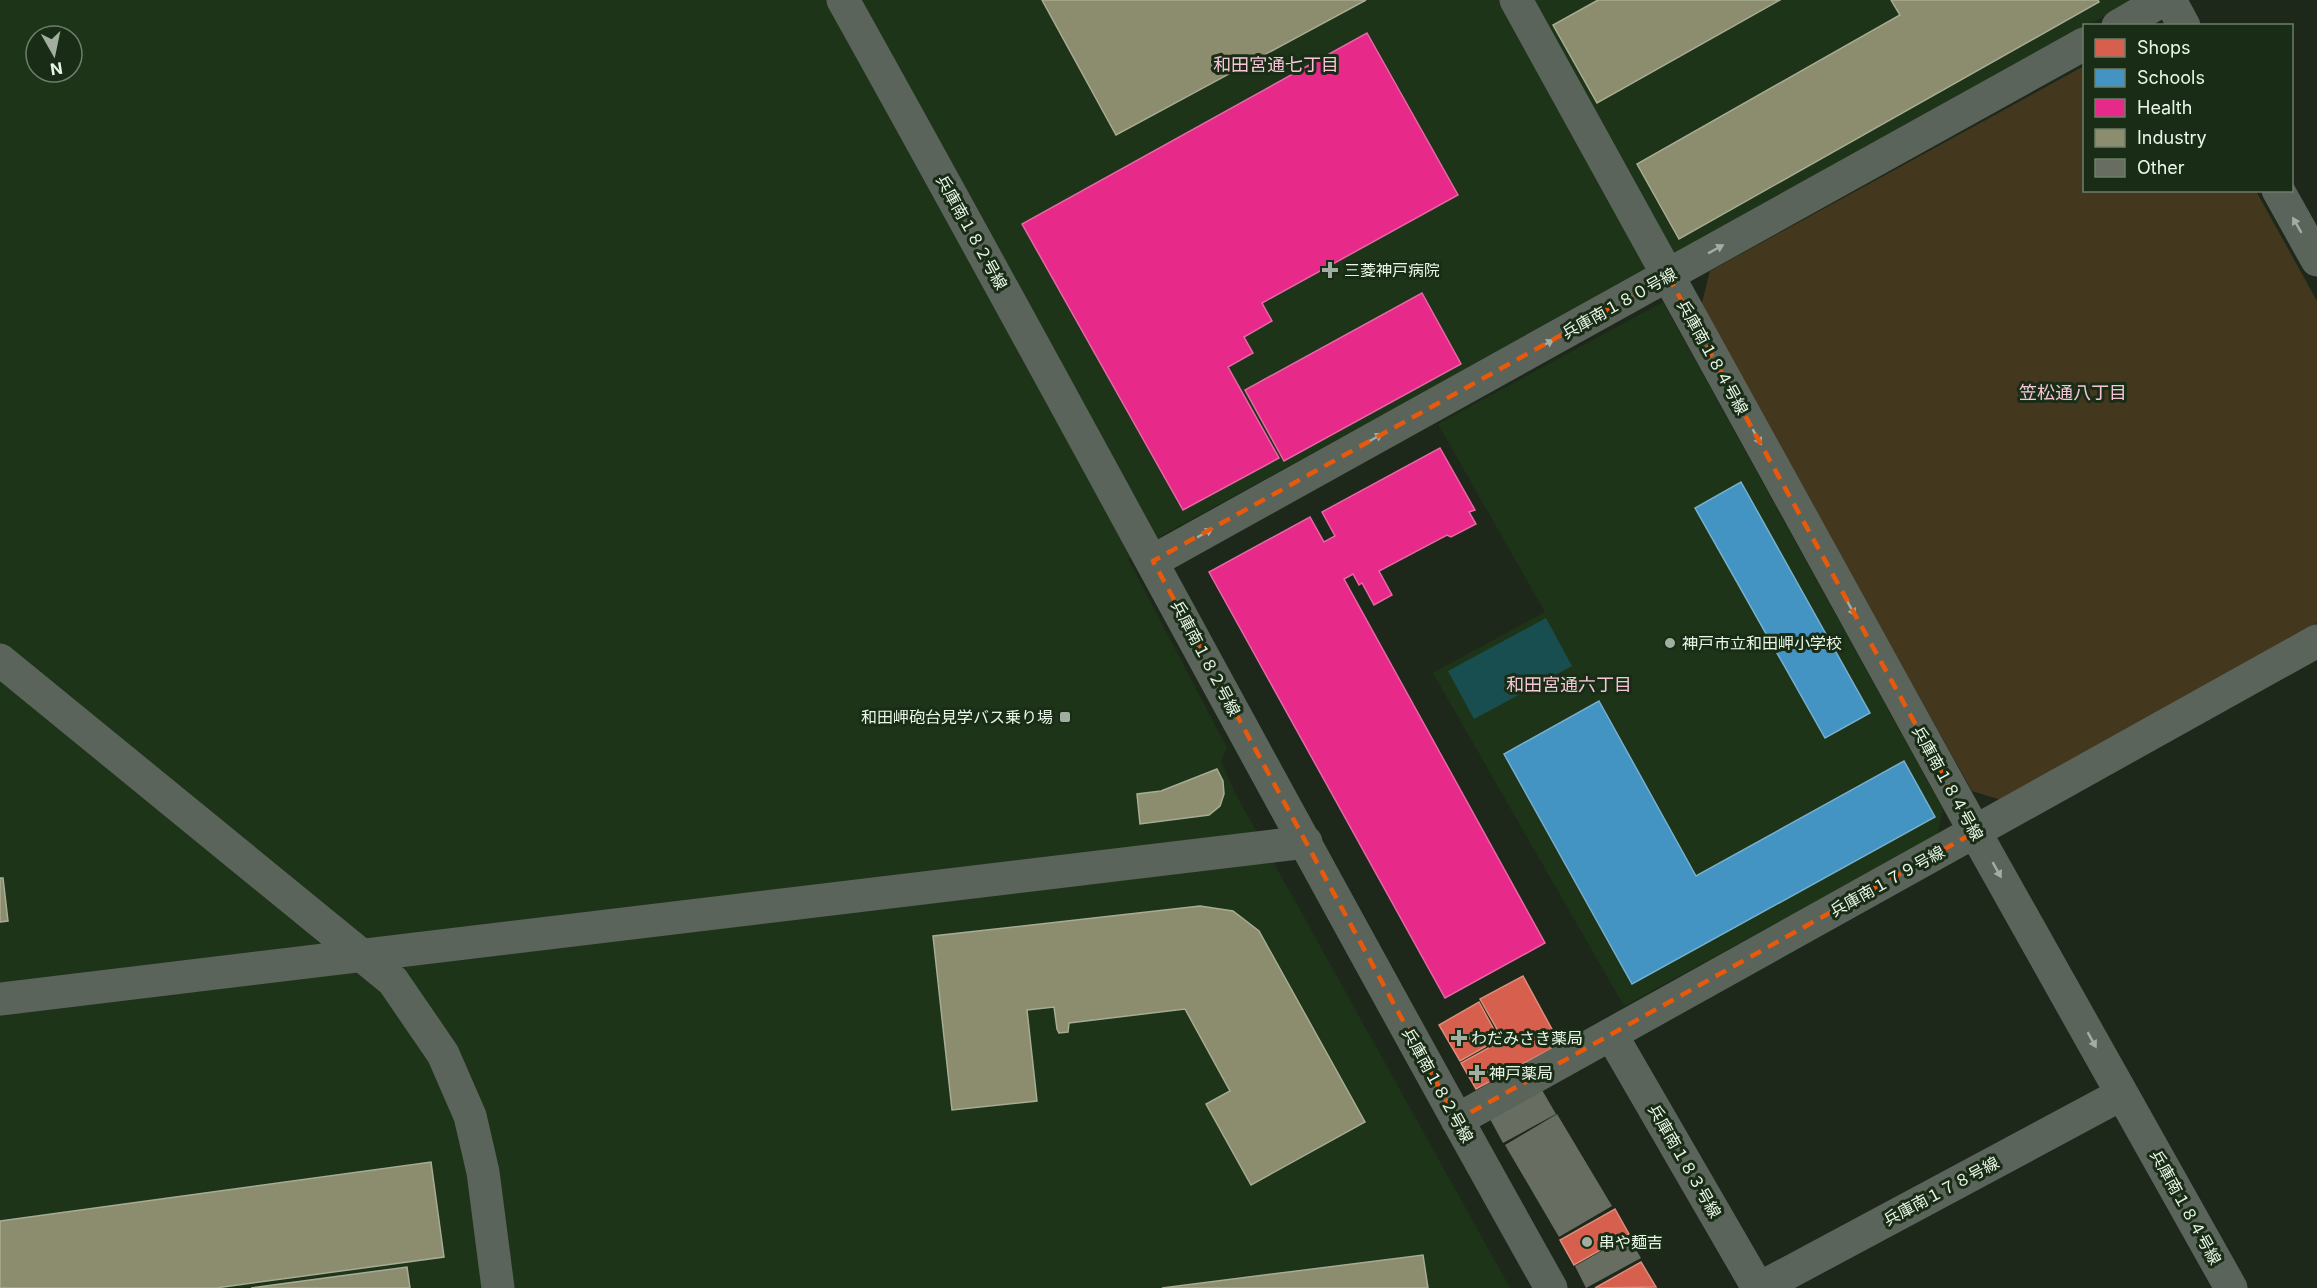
<svg xmlns="http://www.w3.org/2000/svg" width="2317" height="1288" font-family="Inter,'Noto Sans JP',sans-serif">
<style>
.built{fill:#1e3419;fill-rule:evenodd}
.green{fill:#43381e}
.water{fill:#194e50}
.shops{fill:#d6604d;stroke:#dc8d7c;stroke-width:1.5}
.schools{fill:#4393c3;stroke:#75b1ce;stroke-width:1.5}
.health{fill:#e7298a;stroke:#e867a6;stroke-width:1.5}
.industry{fill:#8c8c6e;stroke:#a8ac93;stroke-width:1.5}
.building{fill:#676d60}
.lines{fill:none;stroke-linecap:round;stroke-linejoin:round}
.minor{stroke:#5b645a;stroke-width:33}
.oneway{fill:#a2aea1}
.marked{fill:none;stroke:#e8590c;stroke-width:4.5;stroke-dasharray:12 8;stroke-linejoin:round}
.poi-dot{fill:#a2afa0;stroke:#192d16;stroke-width:2}
.labels{text-anchor:middle;stroke-width:6;stroke-linejoin:round;paint-order:stroke}
.street-label{font-size:16px;fill:#eaf7e8;stroke:#192d16}
.poi-label{font-size:16px;fill:#eaf7e8;stroke:#192d16;text-anchor:start}
.neighbourhood-label{font-size:18px;fill:#f6c6d8;stroke:#192d16}
</style>
<rect width="100%" height="100%" fill="#1d281b"/>
<!-- built -->
<path class="built" d="M0 0H2134L2088 25 2084 26V28L1636 277 1166 533 1128 559 1227 748 1221 761 1235 793 1510 1288H0ZM36 36H72V72H36Z
M1663 302 1943 809 1937 836 1624 1006 1433 673 1545 612 1438 424Z"/>
<!-- green -->
<path class="green" d="M2084 66V190L2256 191 2317 301V623L2001 800 1972 791 1701 307 1710 271Z"/>
<!-- water -->
<path class="water" d="M1546 618 1572 666 1474 719 1448 671Z"/>
<!-- shops -->
<path class="shops" d="M1523 976 1560 1044 1476 1089 1461 1063 1503 1040 1480 999Z
M1479 1002 1499 1039 1460 1061 1439 1025Z
M1615 1209 1629 1234 1574 1265 1560 1240Z
M1641 1262 1656 1287 1595 1288Z"/>
<!-- schools -->
<path class="schools" d="M1741 482 1870 713 1825 738 1695 508Z
M1599 701 1696 876 1904 761 1935 817 1632 984 1504 754Z"/>
<!-- health -->
<path class="health" d="M1367 33 1458 195 1262 303 1272 321 1244 337 1253 353 1228 367 1279 458 1183 510 1022 224Z
M1422 293 1461 364 1284 461 1245 390Z
M1440 448 1475 510 1469 512 1476 524 1451 537 1447 535 1379 571 1392 595 1374 605 1362 583 1359 585 1353 574 1344 579 1545 943 1445 998 1209 572 1310 517 1324 542 1335 536 1322 512Z"/>
<!-- industry -->
<path class="industry" d="M1042 0H1366L1116 135Z
M1598 0H1780L1597 103 1553 25Z
M1891 0H2098L2099 2 1679 239 1637 164 1900 15Z
M1217 769 1223 781 1224 794 1220 806 1209 815 1140 824 1137 794 1161 791Z
M0 878H3L8 921 0 922Z
M1200 906 1233 911 1259 931 1365 1122 1251 1185 1206 1104 1230 1091 1185 1009 1069 1023 1068 1032 1059 1033 1057 1029 1054 1007 1027 1010 1037 1101 952 1110 933 936Z
M431 1162 444 1257 216 1288H0V1221Z
M1423 1255 1428 1288H1162Z
M407 1267 410 1288H251Z"/>
<!-- building -->
<path class="building" d="M1542 1090 1556 1114 1503 1143 1490 1119Z
M1557 1114 1612 1206 1559 1237 1505 1145Z
M1628 1236 1641 1258 1586 1288 1575 1266Z"/>
<g class="lines">
<!-- minor -->
<path class="minor" d="M843 0C1082 428 1311 861 1551 1288
M1516 0 1975 832 2231 1288
M2170 0 2184 26
M2118 26 2163 0
M2278 190 2317 260
M1153 561 2084 44
M0 660 393 981 443 1054 470 1116 483 1172 498 1288
M0 999 1306 842
M1611 1034 1758 1288
M1457 1120 2317 641
M1760 1288 2122 1094"/>
</g>
<!-- one-way arrows -->
<defs><path id="oneway-solid" d="M-6-.8H1V-3.2L6.5 0L1 3.2V.8H-6Z" transform="scale(1.5)"/></defs>
<g class="oneway">
<use href="#oneway-solid" transform="translate(2297 225) rotate(-120)"/>
<use href="#oneway-solid" transform="translate(1716 249) rotate(-29)"/>
<use href="#oneway-solid" transform="translate(1546 344) rotate(-29)"/>
<use href="#oneway-solid" transform="translate(1757 437) rotate(61)"/>
<use href="#oneway-solid" transform="translate(1375 438) rotate(-29)"/>
<use href="#oneway-solid" transform="translate(1205 533) rotate(-29)"/>
<use href="#oneway-solid" transform="translate(1851 608) rotate(61)"/>
<use href="#oneway-solid" transform="translate(1997 870) rotate(61)"/>
<use href="#oneway-solid" transform="translate(2092 1040) rotate(61)"/>
</g>
<!-- marked area -->
<path class="marked" d="M1668 276 1975 832 1457 1120 1153 561Z"/>
<!-- markers -->
<g class="poi-dot">
<path d="M1327 261h6v6h6v6h-6v6h-6v-6h-6v-6h6z"/>
<circle cx="1670" cy="643" r="6"/>
<rect x="1059" y="711" width="12" height="12" rx="3"/>
<path d="M1456 1029h6v6h6v6h-6v6h-6v-6h-6v-6h6z"/>
<path d="M1474 1064h6v6h6v6h-6v6h-6v-6h-6v-6h6z"/>
<circle cx="1587" cy="1242" r="6"/>
</g>
<g class="labels">
<!-- street labels -->
<g class="street-label">
<text transform="translate(972 232) rotate(61)" y="6">兵庫南１８２号線</text>
<text transform="translate(1619 303) rotate(-29)" y="6">兵庫南１８０号線</text>
<text transform="translate(1713 357) rotate(61)" y="6">兵庫南１８４号線</text>
<text transform="translate(1206 658) rotate(62)" y="6">兵庫南１８２号線</text>
<text transform="translate(1948 783) rotate(61)" y="6">兵庫南１８４号線</text>
<text transform="translate(1887 881) rotate(-29)" y="6">兵庫南１７９号線</text>
<text transform="translate(1438 1085) rotate(61)" y="6">兵庫南１８２号線</text>
<text transform="translate(1685 1161) rotate(60)" y="6">兵庫南１８３号線</text>
<text transform="translate(1941 1191) rotate(-28)" y="6">兵庫南１７８号線</text>
<text transform="translate(2186 1207) rotate(61)" y="6">兵庫南１８４号線</text>
</g>
<!-- poi labels -->
<g class="poi-label">
<text x="1344" y="276">三菱神戸病院</text>
<text x="1682" y="649">神戸市立和田岬小学校</text>
<text x="1053" y="723" text-anchor="end">和田岬砲台見学バス乗り場</text>
<text x="1471" y="1044">わだみさき薬局</text>
<text x="1489" y="1079">神戸薬局</text>
<text x="1599" y="1248">串や麺吉</text>
</g>
<!-- neighbourhood labels -->
<g class="neighbourhood-label">
<text x="1276" y="71">和田宮通七丁目</text>
<text x="2073" y="399">笠松通八丁目</text>
<text x="1569" y="691">和田宮通六丁目</text>
</g>
</g>
<!-- legend -->
<rect x="2083" y="24" width="210" height="168" fill="#192d16" stroke="#6d7e6a" stroke-width="1.5"/>
<rect x="2095" y="39" width="30" height="18" fill="#d6604d" stroke="#6d7e6a" stroke-width="1.5"/>
<text x="2137" y="54" font-size="18" fill="#eaf7e8">Shops</text>
<rect x="2095" y="69" width="30" height="18" fill="#4393c3" stroke="#6d7e6a" stroke-width="1.5"/>
<text x="2137" y="84" font-size="18" fill="#eaf7e8">Schools</text>
<rect x="2095" y="99" width="30" height="18" fill="#e7298a" stroke="#6d7e6a" stroke-width="1.5"/>
<text x="2137" y="114" font-size="18" fill="#eaf7e8">Health</text>
<rect x="2095" y="129" width="30" height="18" fill="#8c8c6e" stroke="#6d7e6a" stroke-width="1.5"/>
<text x="2137" y="144" font-size="18" fill="#eaf7e8">Industry</text>
<rect x="2095" y="159" width="30" height="18" fill="#676d60" stroke="#6d7e6a" stroke-width="1.5"/>
<text x="2137" y="174" font-size="18" fill="#eaf7e8">Other</text>
<!-- north arrow -->
<g transform="translate(54 54) rotate(171)"><circle r="28" fill="#192d16" stroke="#6d7e6a" stroke-width="1.5"/>
<path d="M0-4.5L10 22L0 15L-10 22Z" fill="#a2afa0"/>
<text y="-9" font-size="16" font-weight="bold" text-anchor="middle" fill="#eaf7e8">N</text>
</g>
</svg>
